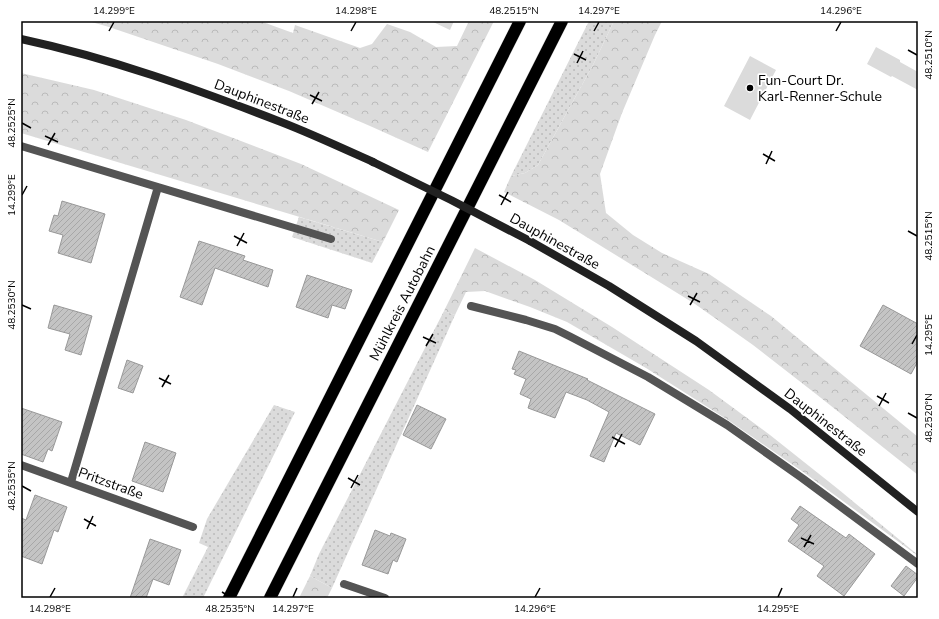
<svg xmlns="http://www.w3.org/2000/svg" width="939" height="619" font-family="'Nunito Sans',sans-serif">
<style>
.grass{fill:url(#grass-dots)}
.forest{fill:url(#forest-crowns)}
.green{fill:#dbdbdb}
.building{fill:url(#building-hatch);stroke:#989898}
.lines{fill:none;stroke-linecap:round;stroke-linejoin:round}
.highway-casing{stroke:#dbdbdb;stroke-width:13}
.street{stroke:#545454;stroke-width:8}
.secondary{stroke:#212121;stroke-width:8}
.highway{stroke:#000;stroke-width:12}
.secondary-bridge{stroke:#212121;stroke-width:8}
.ticks{fill:none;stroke:#000;stroke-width:1.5}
.poi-dot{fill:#000;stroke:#fff;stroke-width:1.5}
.labels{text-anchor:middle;stroke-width:3.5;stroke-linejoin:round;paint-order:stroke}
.poi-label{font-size:14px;fill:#000;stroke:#fff;text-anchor:start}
.street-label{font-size:14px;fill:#000;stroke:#fff}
.neatline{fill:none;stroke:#000;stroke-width:1.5}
.ticks-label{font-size:10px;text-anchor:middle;fill:#000}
</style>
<defs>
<pattern id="grass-dots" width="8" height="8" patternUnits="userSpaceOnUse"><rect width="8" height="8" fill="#dbdbdb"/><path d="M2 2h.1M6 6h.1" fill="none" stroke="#bababa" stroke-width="1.8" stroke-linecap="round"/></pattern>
<pattern id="forest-crowns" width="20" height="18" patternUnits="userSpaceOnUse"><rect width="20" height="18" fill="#dbdbdb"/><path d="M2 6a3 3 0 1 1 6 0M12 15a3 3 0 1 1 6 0" fill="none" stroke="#bababa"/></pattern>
<pattern id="building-hatch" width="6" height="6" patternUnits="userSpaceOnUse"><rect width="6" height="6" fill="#c4c4c4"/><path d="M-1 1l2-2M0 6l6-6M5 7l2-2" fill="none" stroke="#a7a7a7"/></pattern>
</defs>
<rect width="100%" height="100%" fill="#fff"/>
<!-- grass -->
<path class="grass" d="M589 21H614L594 63 538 165 525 173 511 176Z
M299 217 383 242 372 263 292 237Z
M444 311 455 315 332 588 310 576 319 554Z
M274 405 295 412 203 598H182L208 547 199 543 207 519Z"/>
<!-- forest -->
<path class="forest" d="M88 21H260L293 33 295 25 360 48 372 44 387 24 410 32 436 47 457 46 469 21H494L428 152 370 126 289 91 218 64 109 27Z
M614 21H662L655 35 622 113 600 174 606 213 633 235 662 253 709 274 771 316 918 437V475L816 394 753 345 695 304 559 220 504 192 511 176 525 173 538 165 594 63Z
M21 73 94 90 186 120 301 164 399 210 383 242 21 133Z
M475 248 535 280 612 327 709 390 770 435 838 489 918 555V556L806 474 728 420 646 368 567 322 530 307 485 291 466 292 455 315 444 311Z
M310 576 332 588 327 598H299Z"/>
<!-- green -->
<path class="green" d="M431 21H454L450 30Z
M876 47 900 60V62L918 72V90L892 76 891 77 867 64Z
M750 56 776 70 750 120 724 106Z"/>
<!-- building -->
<path class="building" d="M62 201 105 214 91 263 58 253 63 235 49 231 54 215 58 216Z
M199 241 245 256 243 260 273 270 268 287 215 268 202 305 180 297Z
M307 275 352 290 345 309 332 305 328 318 296 307Z
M54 305 92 316 81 355 65 350 70 334 48 328Z
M883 305 918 324V361L911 374 860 346Z
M519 351 588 379 587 380 655 414 640 445 616 433 604 462 590 456 609 412 587 400 566 392 555 418 528 408 531 399 520 394 526 379 514 374 516 370 512 369Z
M127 360 143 366 133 393 118 388Z
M417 405 446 419 431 449 403 435Z
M21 408 62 422 52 451 48 449 43 462 21 454Z
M145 442 176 453 163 492 132 481Z
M35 495 67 507 58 532 54 530 42 564 21 556V518L26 520Z
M800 506 846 538 849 534 875 554 844 596 817 576 824 566 788 541 799 525 791 519Z
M375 530 390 536 391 533 406 539 397 562 393 560 388 574 362 565Z
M150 539 181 550 169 585 153 579 146 598H130Z
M906 566 918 575V577L904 596 891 586Z"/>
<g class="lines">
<defs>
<path id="highway" d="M229 598 520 21
M270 598 562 21"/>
</defs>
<!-- highway casing -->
<use href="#highway" class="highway-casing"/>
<!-- street -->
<path class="street" d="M21 146 331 239
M471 306 526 320 555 329 571 337 648 377 727 425 802 478 918 564
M21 465 193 527
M71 482 158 187
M344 584 385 598"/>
<!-- secondary -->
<path class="secondary" d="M21 39C110 58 196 89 281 122 312 134 342 148 373 162
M530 241 609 286 696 341 790 409 918 512"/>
<!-- highway -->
<use href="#highway" class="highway"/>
<!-- secondary-bridge -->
<path class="secondary-bridge" d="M373 162 451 200 530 241"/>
</g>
<!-- ticks -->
<path class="ticks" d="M514 22 523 27M109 31 114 22M351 31 356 22M594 31 599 22M836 31 841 22M908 50 917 55M574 54 586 60M577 63 583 51M310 95 322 101M312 104 319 92M22 123 31 128M45 136 58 142M48 145 55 133M763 154 775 161M766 164 772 151M22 195 27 186M499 195 511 202M501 205 508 192M908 231 917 236M234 236 247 243M237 246 244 233M688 296 700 302M22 305 31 309M690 305 697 293M423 337 436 343M912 344 917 335M426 346 433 334M159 378 171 384M162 387 169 375M877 396 889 403M879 406 886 393M908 413 917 418M612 437 625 444M615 447 622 434M348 478 360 485M22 486 31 491M351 488 358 475M84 519 96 526M87 529 93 516M801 538 814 544M804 547 811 535M222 592 230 597M50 597 55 588M293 597 297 588M535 597 540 588M778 597 782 588"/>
<!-- markers -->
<circle class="poi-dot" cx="750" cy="88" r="4"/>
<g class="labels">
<!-- poi labels -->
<g class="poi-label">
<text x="758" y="85">Fun-Court Dr.<tspan x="758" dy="16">Karl-Renner-Schule</tspan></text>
</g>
<!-- street labels -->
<g class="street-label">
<text transform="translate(262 101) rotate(21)" y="5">Dauphinestraße</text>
<text transform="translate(555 241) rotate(29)" y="5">Dauphinestraße</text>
<text transform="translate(402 303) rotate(-63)" y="5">Mühlkreis Autobahn</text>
<text transform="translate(826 422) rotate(38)" y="5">Dauphinestraße</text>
<text transform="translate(111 483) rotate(20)" y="5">Pritzstraße</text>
</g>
</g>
<!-- border -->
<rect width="939" height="619" fill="none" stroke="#ffffff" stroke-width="44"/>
<rect x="22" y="22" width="895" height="575" class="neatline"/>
<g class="ticks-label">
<text x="114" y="14">14.299°E</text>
<text x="356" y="14">14.298°E</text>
<text x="514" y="14">48.2515°N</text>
<text x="599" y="14">14.297°E</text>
<text x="841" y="14">14.296°E</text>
<text transform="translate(928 55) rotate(-90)" y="4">48.2510°N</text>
<text transform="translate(11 123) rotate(-90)" y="4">48.2525°N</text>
<text transform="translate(11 195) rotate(-90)" y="4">14.299°E</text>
<text transform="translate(928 236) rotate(-90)" y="4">48.2515°N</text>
<text transform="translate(11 305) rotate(-90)" y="4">48.2530°N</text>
<text transform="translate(928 335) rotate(-90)" y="4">14.295°E</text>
<text transform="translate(928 418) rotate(-90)" y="4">48.2520°N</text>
<text transform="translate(11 486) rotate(-90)" y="4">48.2535°N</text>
<text x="50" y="612">14.298°E</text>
<text x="230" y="612">48.2535°N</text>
<text x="293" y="612">14.297°E</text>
<text x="535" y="612">14.296°E</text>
<text x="778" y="612">14.295°E</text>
</g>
</svg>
